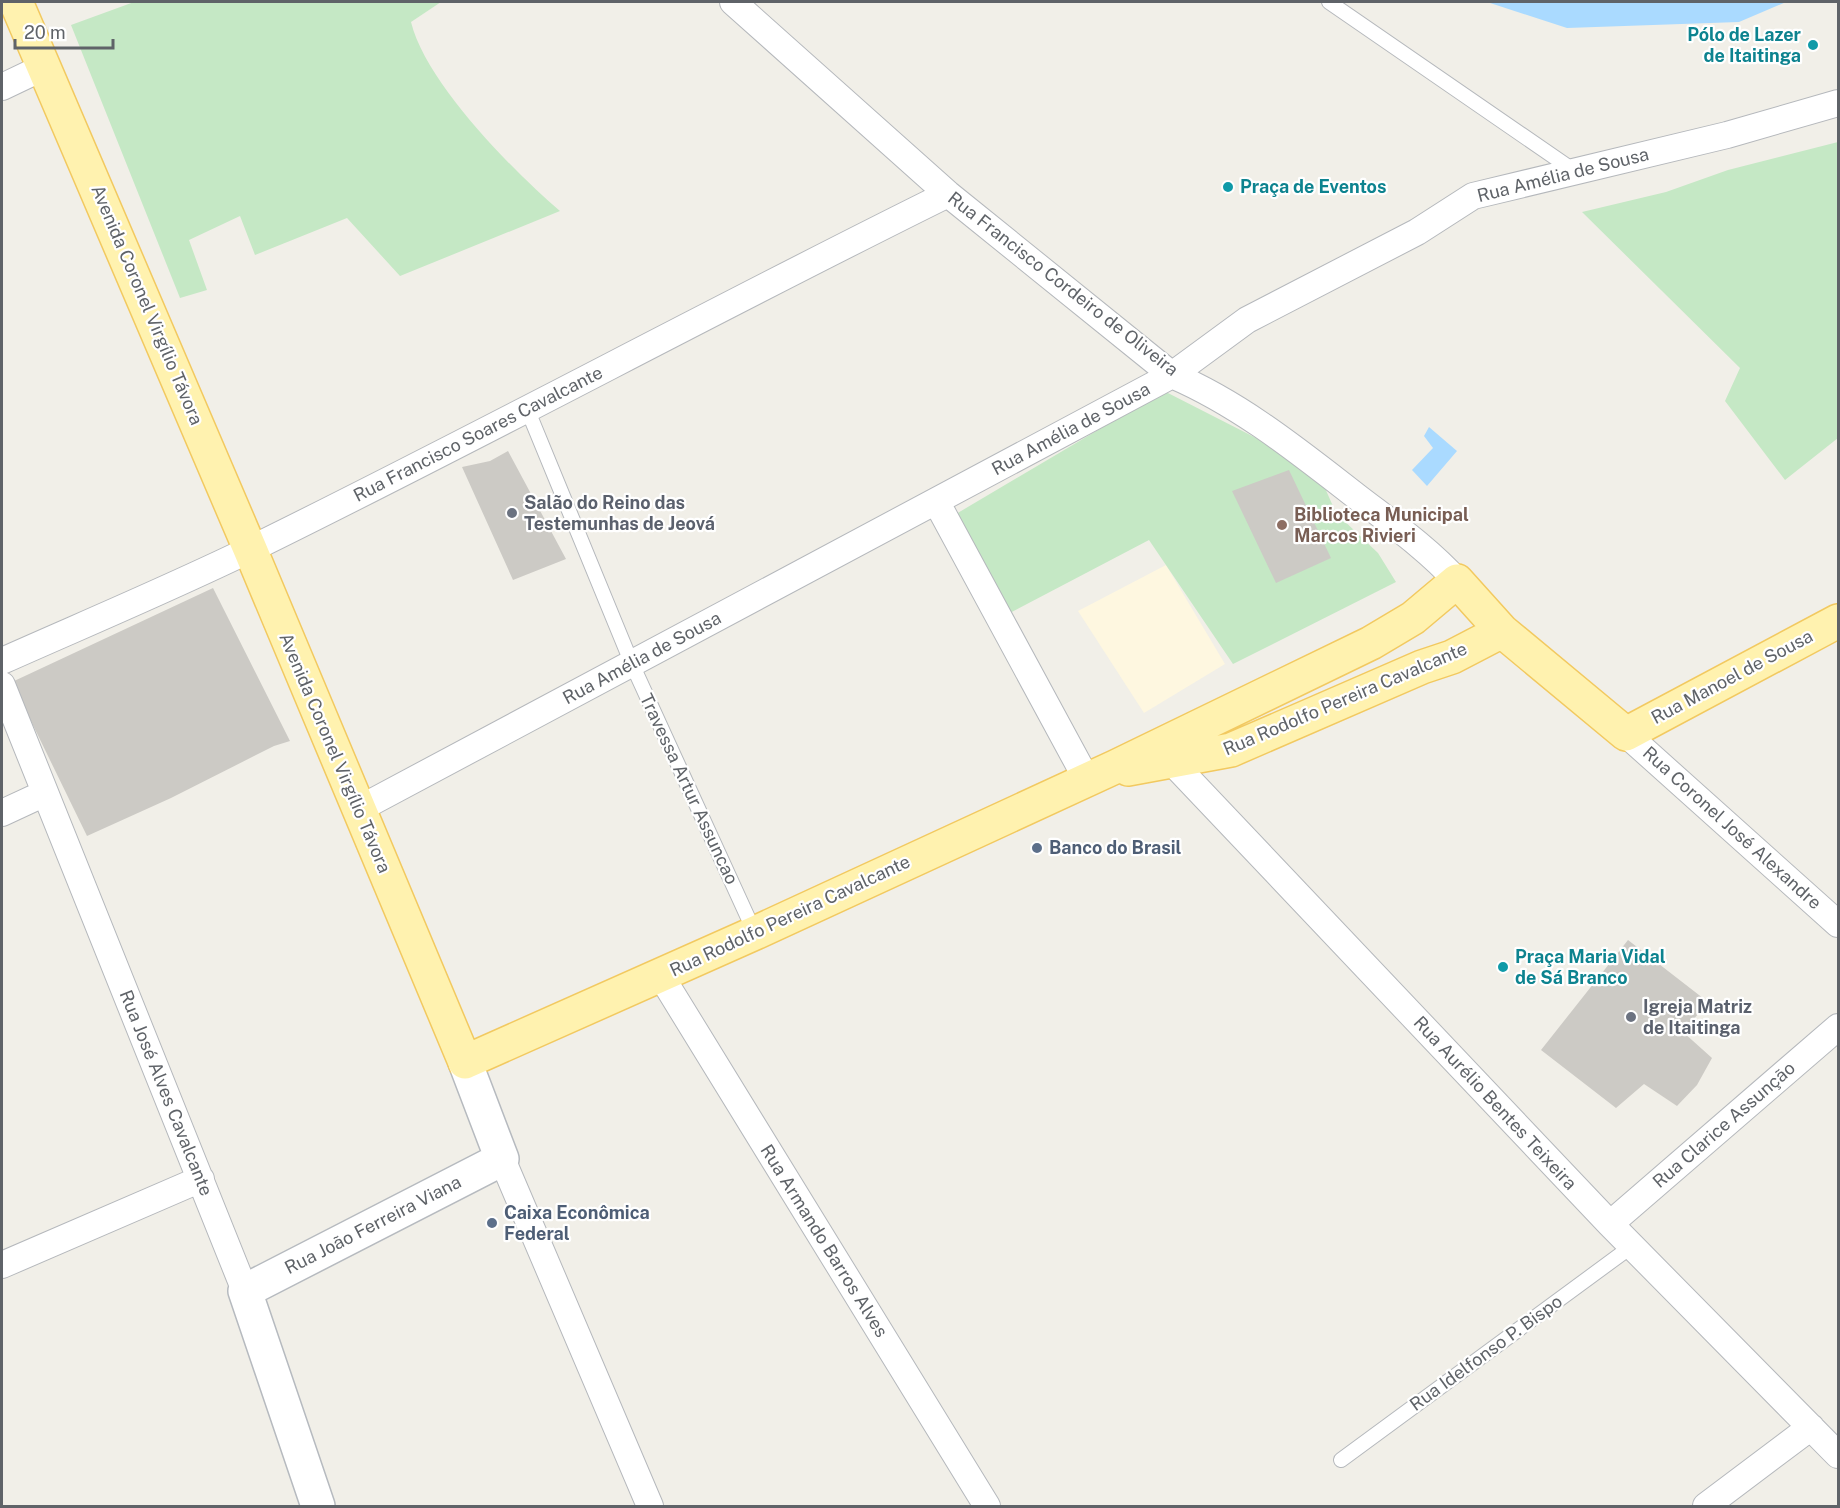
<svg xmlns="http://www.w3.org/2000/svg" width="1840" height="1508" font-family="'Public Sans',sans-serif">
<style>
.commercial{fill:#fef7e0}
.green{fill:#c5e8c5}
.water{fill:#aadaff}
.building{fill:#cccac5}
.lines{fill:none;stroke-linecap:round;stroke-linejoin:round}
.lane-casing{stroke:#b5b8bc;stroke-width:16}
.street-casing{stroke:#b5b8bc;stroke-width:28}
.secondary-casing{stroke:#b6babf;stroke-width:36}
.primary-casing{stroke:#f2c960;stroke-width:36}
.lane{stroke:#fff;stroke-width:14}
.street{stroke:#fff;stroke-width:26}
.secondary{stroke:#fff;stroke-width:33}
.primary{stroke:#fff2af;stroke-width:33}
.culture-dot{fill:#0f9aa8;stroke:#fff;stroke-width:2}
.worship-dot{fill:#6b7280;stroke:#fff;stroke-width:2}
.education-dot{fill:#8d6e63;stroke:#fff;stroke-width:2}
.service-dot{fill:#5c6f8a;stroke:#fff;stroke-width:2}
.labels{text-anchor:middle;stroke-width:4.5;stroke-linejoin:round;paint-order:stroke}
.culture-label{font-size:18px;font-weight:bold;fill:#0d838f;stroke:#fff;text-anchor:start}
.street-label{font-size:18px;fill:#5f6368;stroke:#fff}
.worship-label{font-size:18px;font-weight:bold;fill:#5b616d;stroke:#fff;text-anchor:start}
.education-label{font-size:18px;font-weight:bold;fill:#785e54;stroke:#fff;text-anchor:start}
.service-label{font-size:18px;font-weight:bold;fill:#4e5e75;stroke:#fff;text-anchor:start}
</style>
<rect width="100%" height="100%" fill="#f1efe8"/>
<!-- commercial -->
<path class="commercial" d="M1166 565 1225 664 1144 713 1078 611Z"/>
<!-- green -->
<path class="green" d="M134 2H441L411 22C426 83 512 170 560 211L400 276 347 218 255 255 240 216 189 240 207 290 180 298 71 25Z
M1838 142V438L1785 480 1725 401 1740 368 1582 212 1666 192 1728 170Z
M1164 391 1262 441 1321 479 1336 513 1378 553 1396 582 1233 664 1149 540 1006 615 956 514Z"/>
<!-- water -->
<path class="water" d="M1487 2H1786L1739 22 1567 28Z
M1429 427 1457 451 1427 486 1412 470 1433 448 1424 436Z"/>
<!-- building -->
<path class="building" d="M508 451 566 559 513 580 462 467 490 461Z
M1289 470 1331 558 1276 583 1232 491Z
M213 588 290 741 274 746 171 798 87 836 12 682Z
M1628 940 1708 1002 1683 1032 1712 1058 1697 1085 1677 1106 1644 1084 1616 1108 1541 1050Z"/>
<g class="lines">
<defs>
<path id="lane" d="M1329 2 1573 170
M528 411 632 664 755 933
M1341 1460 1632 1246"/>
<path id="street" d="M733 2 948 194 1172 375C1240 404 1298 451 1356 496 1391 523 1427 548 1457 581
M2 87 46 66
M936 501 1086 778
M2 661C85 624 171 588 253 548 487 433 715 309 948 194
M2 685 245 1291
M1626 734 1838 924
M1163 749 1173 763 1610 1224 1838 1455
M359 809 1172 375 1247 320 1417 232 1473 196 1727 135 1838 103
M2 813 45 793
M661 976 987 1506
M502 1159 650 1506
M1610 1224 1838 1027
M2 1265 201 1179
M1706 1506 1811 1427"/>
<path id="secondary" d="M318 1506 245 1291 502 1159 465 1062"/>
<path id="primary" d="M16 2 250 549 465 1062 755 933 1115 767 1371 643 1413 618 1457 581 1502 631 1626 734 1838 621
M1128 769 1231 750 1422 667 1452 657 1502 631"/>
</defs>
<!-- lane casing -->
<use href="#lane" class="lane-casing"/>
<!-- street casing -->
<use href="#street" class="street-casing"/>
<!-- secondary casing -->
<use href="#secondary" class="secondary-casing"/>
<!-- primary casing -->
<use href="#primary" class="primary-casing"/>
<!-- lane -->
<use href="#lane" class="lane"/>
<!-- street -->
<use href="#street" class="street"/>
<!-- secondary -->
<use href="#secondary" class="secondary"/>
<!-- primary -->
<use href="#primary" class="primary"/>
</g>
<!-- markers -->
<g class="culture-dot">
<circle cx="1813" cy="45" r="6"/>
<circle cx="1228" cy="187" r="6"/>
<circle cx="1503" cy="967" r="6"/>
</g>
<g class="worship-dot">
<circle cx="512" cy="513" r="6"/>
<circle cx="1631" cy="1017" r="6"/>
</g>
<circle class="education-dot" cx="1282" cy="525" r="6"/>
<g class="service-dot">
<circle cx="1037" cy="848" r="6"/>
<circle cx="492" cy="1223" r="6"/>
</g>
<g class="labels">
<!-- culture labels -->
<g class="culture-label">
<text x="1801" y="41" text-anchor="end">Pólo de Lazer<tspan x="1801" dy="21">de Itaitinga</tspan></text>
<text x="1240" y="193">Praça de Eventos</text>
<text x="1515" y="963">Praça Maria Vidal<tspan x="1515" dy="21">de Sá Branco</tspan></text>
</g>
<!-- street labels -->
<g class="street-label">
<text transform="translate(1563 175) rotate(-14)" y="6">Rua Amélia de Sousa</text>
<text transform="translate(1063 284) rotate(38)" y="6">Rua Francisco Cordeiro de Oliveira</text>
<text transform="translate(147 305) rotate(67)" y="6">Avenida Coronel Virgílio Távora</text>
<text transform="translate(1071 429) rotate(-28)" y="6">Rua Amélia de Sousa</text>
<text transform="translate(478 434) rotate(-27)" y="6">Rua Francisco Soares Cavalcante</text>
<text transform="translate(642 658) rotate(-28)" y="6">Rua Amélia de Sousa</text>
<text transform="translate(1732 677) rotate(-28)" y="6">Rua Manoel de Sousa</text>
<text transform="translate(1345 699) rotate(-23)" y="6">Rua Rodolfo Pereira Cavalcante</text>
<text transform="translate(335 753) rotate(67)" y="6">Avenida Coronel Virgílio Távora</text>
<text transform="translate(689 789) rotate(65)" y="6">Travessa Artur Assuncao</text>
<text transform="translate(1732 828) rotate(42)" y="6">Rua Coronel José Alexandre</text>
<text transform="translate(790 916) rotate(-25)" y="6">Rua Rodolfo Pereira Cavalcante</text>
<text transform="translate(166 1093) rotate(68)" y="6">Rua José Alves Cavalcante</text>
<text transform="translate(1495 1103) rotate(47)" y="6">Rua Aurélio Bentes Teixeira</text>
<text transform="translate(1724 1125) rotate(-41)" y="6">Rua Clarice Assunção</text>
<text transform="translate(373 1225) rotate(-27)" y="6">Rua João Ferreira Viana</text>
<text transform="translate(824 1241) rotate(58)" y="6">Rua Armando Barros Alves</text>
<text transform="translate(1486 1353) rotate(-36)" y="6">Rua Idelfonso P. Bispo</text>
</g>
<!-- worship labels -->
<g class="worship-label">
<text x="524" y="509">Salão do Reino das<tspan x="524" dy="21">Testemunhas de Jeová</tspan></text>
<text x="1643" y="1013">Igreja Matriz<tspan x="1643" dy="21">de Itaitinga</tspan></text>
</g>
<!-- education labels -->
<g class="education-label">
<text x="1294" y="521">Biblioteca Municipal<tspan x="1294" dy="21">Marcos Rivieri</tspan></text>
</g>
<!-- service labels -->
<g class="service-label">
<text x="1049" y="854">Banco do Brasil</text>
<text x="504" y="1219">Caixa Econômica<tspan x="504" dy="21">Federal</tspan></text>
</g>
</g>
<!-- border -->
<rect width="1840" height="1508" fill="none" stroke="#5f6368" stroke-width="6"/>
<!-- scale -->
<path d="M15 39v9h98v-9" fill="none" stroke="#5f6368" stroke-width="3"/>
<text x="24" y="39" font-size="18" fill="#5f6368" stroke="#ffffff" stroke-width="4.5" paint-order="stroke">20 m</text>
</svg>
